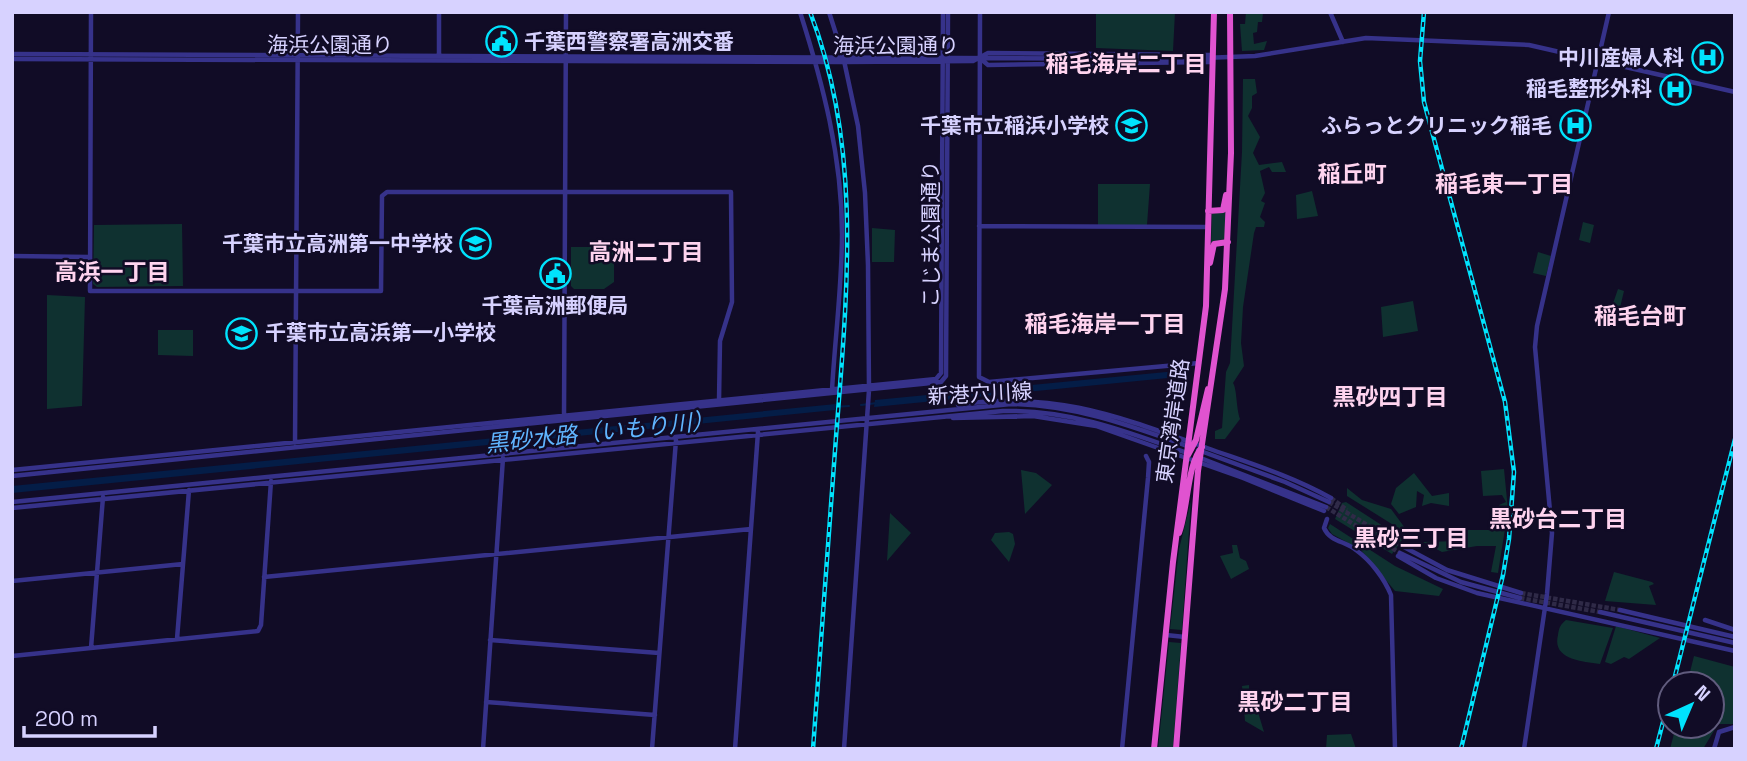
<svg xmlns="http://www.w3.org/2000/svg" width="1747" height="761" font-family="'Space Grotesk','Noto Sans JP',sans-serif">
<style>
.green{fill:#0f3130}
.water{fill:#041d47}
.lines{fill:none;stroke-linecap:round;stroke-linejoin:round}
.stream{stroke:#041d47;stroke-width:2}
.tertiary-tunnel{stroke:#2f2a47;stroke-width:4.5;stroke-dasharray:4.5 2;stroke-linecap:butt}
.tertiary{stroke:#36328a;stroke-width:4.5}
.trunk{stroke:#e053d0;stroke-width:6}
.rail-casing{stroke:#00e3fd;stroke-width:4.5}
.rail{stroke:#110c26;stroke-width:2;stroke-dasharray:5;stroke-linecap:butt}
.labels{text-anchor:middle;stroke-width:5;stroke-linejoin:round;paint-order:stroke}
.poi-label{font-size:21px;font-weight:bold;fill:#d7d2ff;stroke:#110c26;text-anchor:end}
.street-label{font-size:21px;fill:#d7d2ff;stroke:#110c26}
.neighbourhood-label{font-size:23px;font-weight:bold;fill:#ffd4ef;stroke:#110c26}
.water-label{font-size:23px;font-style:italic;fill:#60b5ff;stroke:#110c26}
</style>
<rect width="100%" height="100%" fill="#110c26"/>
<!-- green -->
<path class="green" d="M1096 12H1175L1173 51 1096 48Z
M1246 12 1263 13 1262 22H1258L1257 32 1253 33 1254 44 1267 41 1264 50 1242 51 1240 24H1245Z
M1243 79H1255L1257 93 1252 96V108L1248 116 1260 137 1253 153 1259 165 1282 162 1286 172H1272L1269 167 1260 171 1265 193 1261 201 1265 203 1260 217 1265 222 1264 227H1256L1254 233 1243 307 1241 343 1244 366 1233 383C1237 389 1236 407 1240 419L1225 439H1215V431L1222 428 1226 372 1230 363 1242 152Z
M1098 184H1150L1147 225H1098Z
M1312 191 1318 216 1297 219 1296 195Z
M1226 211 1225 239 1211 242 1212 214Z
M1583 222 1594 225 1590 243 1579 240Z
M182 224 183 286 97 287 93 284 94 225Z
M872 228 895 230 894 262H872Z
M571 247H614V282L604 289H574L571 286Z
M1538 252 1551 256 1546 276 1533 273Z
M1618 289 1624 291 1618 316 1610 312Z
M47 295 85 297 82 406 47 409Z
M1413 301 1418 331 1383 337 1381 307Z
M158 330H193V356L158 355Z
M1504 469 1508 510 1498 573 1491 572 1496 546H1477L1442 552 1423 542 1459 541 1457 530H1501L1499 505 1506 502 1502 495 1483 496 1481 471Z
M1021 470 1036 473 1052 485 1025 514Z
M1414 473 1432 496 1449 493V506L1431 503 1422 506 1424 495 1417 491 1416 507 1399 514 1391 504 1396 488Z
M1347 488 1362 500 1391 509 1405 528 1403 531 1347 496Z
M1191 501 1182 630 1170 629 1179 549Z
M1346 502 1403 539 1392 554 1335 519 1342 503Z
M890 513 911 533 887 561Z
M1330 524 1395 566 1443 589 1439 596 1395 591 1361 550 1332 534 1328 528Z
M1009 532 1013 534 1015 544 1009 562 991 540 995 533Z
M1232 545H1237L1240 558 1246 561 1249 569 1231 579 1220 556 1233 553Z
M1614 572 1652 582 1654 584 1649 586 1656 605 1605 601Z
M1566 620 1613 628 1600 664C1580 661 1552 659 1558 635 1559 628 1560 625 1566 620Z
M1616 626 1660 638 1629 659 1624 657 1611 664 1605 662Z
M1169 642 1181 643 1173 749H1158Z
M1694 656 1735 667V724H1718L1703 749H1670L1676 726H1712V684H1687Z
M1249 685V701L1255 702 1264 732 1245 721 1242 686Z
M1351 734 1356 749H1326L1327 735Z"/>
<!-- water -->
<path class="water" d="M1187 370 1188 376 874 407 875 400Z
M836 404 835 410 12 493V486Z"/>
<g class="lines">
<!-- stream -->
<path class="stream" d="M861 405 877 403
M833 407 849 406"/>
<!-- tertiary-tunnel -->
<path class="tertiary-tunnel" d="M1331 498 1347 510
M1329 502 1404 547
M1326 507 1400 553
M1521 593 1620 610
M1520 598 1600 612"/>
<!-- tertiary -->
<path class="tertiary" d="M91 12 90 291H381L382 196 387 192H731L732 302 720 341 719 401
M439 12V57
M800 12C823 84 842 157 842 234 842 285 835 338 832 390
M829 12 843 56 858 126 865 193 868 265 869 390 844 749
M980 12 979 377 989 382 1199 363
M1330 12 1343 42
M12 54 1177 59 1255 56 1366 38 1529 45 1735 92
M12 59 845 62 973 61 988 53 1211 55
M981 59 988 65 1211 62
M979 226 1208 227
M12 256 90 257
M958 405C1053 390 1120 417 1207 448 1249 463 1292 476 1331 498
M564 417 566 12
M953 418 1033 416 1096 426 1243 478 1324 511
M295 443 298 12
M1198 450 1285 482 1329 502
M1198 457 1326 507
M12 470 936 379 941 373 943 12
M12 476 941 382 946 376 948 12
M12 502 1011 404C1075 405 1131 426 1190 447
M12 508 1003 411C1068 409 1126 431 1187 453
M1327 519 1324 528C1330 542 1346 541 1356 550 1371 561 1384 578 1391 595L1395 749
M1404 547 1447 570 1521 593
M1400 553 1461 582 1520 598
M1398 556 1436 578 1477 593 1735 651
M264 577 751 529
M12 581 183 564
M1620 610 1735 637
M1600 612 1735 643
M1705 620 1735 630
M1166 635 1185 637
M177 639 189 490
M490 640 659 653
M91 648 103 497
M12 656 258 631 261 625 271 481
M486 702 655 715
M483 749 503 458
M652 749 676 440
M735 749 758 432
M1122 749 1148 478 1149 462 1146 456
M1524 749 1547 594 1552 533 1535 347 1537 326 1609 12
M1714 749 1719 732 1735 727"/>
<!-- trunk -->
<path class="trunk" d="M1208 211 1223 210 1226 195
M1210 263 1214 244 1228 242
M1188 455 1196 440 1208 389
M1179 533C1188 509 1187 464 1202 447
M1154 749 1173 562 1206 306 1214 12
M1176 749 1198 471 1225 289 1231 153 1230 12"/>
<defs>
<path id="rail" d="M810 12C863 148 847 295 836 437 828 541 821 645 813 749
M1424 12 1420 61 1424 102 1505 402 1514 472 1509 539 1503 575 1461 749
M1673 684 1735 439
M1656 749 1670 695"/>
</defs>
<!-- rail casing -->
<use href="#rail" class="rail-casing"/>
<!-- rail -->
<use href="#rail" class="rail"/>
</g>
<!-- icons -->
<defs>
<symbol id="civic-ring" viewBox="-11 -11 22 22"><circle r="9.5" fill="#110c26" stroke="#00e3fd" stroke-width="1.5"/><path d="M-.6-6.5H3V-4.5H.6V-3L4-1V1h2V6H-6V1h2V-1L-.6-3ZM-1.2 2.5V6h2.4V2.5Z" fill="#00e3fd"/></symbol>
<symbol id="hospital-ring" viewBox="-11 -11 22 22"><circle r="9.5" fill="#110c26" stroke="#00e3fd" stroke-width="1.5"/><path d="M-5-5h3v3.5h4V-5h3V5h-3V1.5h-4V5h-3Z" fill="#00e3fd"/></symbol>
<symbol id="school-ring" viewBox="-11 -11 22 22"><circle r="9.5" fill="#110c26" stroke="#00e3fd" stroke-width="1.5"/><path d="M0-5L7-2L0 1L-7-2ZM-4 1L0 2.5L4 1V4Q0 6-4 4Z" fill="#00e3fd"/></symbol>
</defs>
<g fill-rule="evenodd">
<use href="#civic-ring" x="484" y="24" width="35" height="35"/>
<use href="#hospital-ring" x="1690" y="40" width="35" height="35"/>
<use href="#hospital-ring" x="1658" y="72" width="35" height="35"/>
<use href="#school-ring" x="1114" y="108" width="35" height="35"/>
<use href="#hospital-ring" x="1558" y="108" width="35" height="35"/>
<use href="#school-ring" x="458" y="226" width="35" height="35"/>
<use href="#civic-ring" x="538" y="256" width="35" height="35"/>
<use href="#school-ring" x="224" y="316" width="35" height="35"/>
</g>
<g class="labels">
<!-- poi labels -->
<g class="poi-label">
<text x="524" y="49" text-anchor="start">千葉西警察署高洲交番</text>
<text x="1684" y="65">中川産婦人科</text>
<text x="1652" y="96">稲毛整形外科</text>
<text x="1109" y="133">千葉市立稲浜小学校</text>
<text x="1552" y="133">ふらっとクリニック稲毛</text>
<text x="453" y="251">千葉市立高洲第一中学校</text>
<text x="555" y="313" text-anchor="middle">千葉高洲郵便局</text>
<text x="265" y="340" text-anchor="start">千葉市立高浜第一小学校</text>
</g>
<!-- street labels -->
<g class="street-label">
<text x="330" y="52">海浜公園通り</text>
<text x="896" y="53">海浜公園通り</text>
<text transform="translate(931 234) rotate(-90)" y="7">こじま公園通り</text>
<text transform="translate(980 394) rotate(-3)" y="7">新港穴川線</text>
<text transform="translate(1173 421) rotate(-82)" y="7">東京湾岸道路</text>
</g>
<!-- neighbourhood labels -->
<g class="neighbourhood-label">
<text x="1126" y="72">稲毛海岸二丁目</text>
<text x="1352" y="182">稲丘町</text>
<text x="1504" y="192">稲毛東一丁目</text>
<text x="646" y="260">高洲二丁目</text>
<text x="112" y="280">高浜一丁目</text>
<text x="1640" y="324">稲毛台町</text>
<text x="1105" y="332">稲毛海岸一丁目</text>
<text x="1390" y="405">黒砂四丁目</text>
<text x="1558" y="527">黒砂台二丁目</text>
<text x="1411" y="546">黒砂三丁目</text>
<text x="1295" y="710">黒砂二丁目</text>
</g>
<!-- water labels -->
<g class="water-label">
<text transform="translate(600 432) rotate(-6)" y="8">黒砂水路（いもり川）</text>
</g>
</g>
<!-- border -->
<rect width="1747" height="761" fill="none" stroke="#d7d2ff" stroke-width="28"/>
<!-- north arrow -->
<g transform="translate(1691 705) rotate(44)"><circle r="33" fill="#110c26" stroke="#605b7d" stroke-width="2"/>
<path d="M0-5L12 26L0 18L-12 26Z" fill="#00e3fd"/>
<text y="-10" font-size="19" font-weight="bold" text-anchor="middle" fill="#d7d2ff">N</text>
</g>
<!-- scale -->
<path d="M24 726v10h131v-10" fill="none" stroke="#d7d2ff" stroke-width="3.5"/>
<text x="35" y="726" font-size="21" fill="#d7d2ff" stroke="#110c26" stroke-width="5" paint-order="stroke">200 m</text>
</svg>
